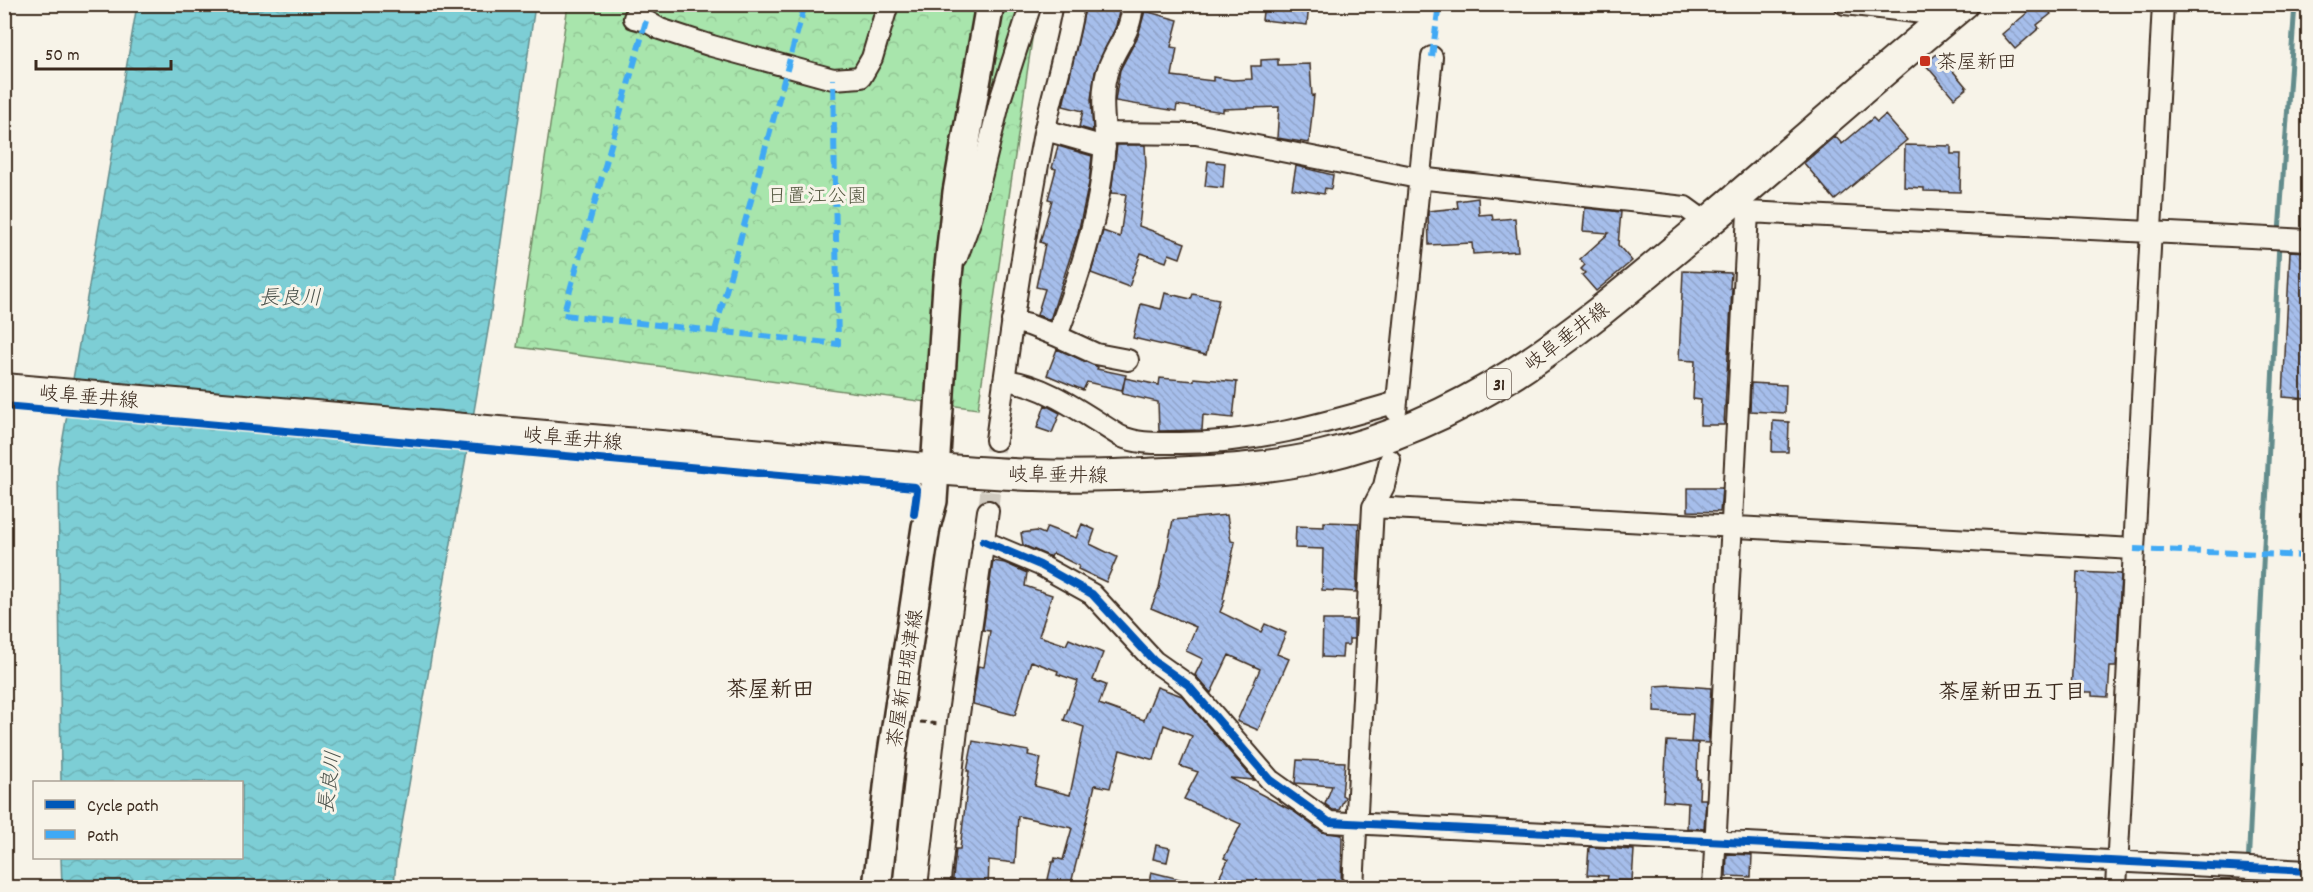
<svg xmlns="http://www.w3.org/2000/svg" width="2313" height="892" font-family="Dekko,'Klee One',sans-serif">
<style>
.park{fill:url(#park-crowns);stroke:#728865;stroke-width:1.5}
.water{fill:url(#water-waves);stroke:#638c8c;stroke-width:1.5}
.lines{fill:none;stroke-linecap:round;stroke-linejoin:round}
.stream{stroke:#638c8c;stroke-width:5}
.building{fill:url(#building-back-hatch);stroke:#3b2a1e;stroke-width:1.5}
.street-tunnel{stroke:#d1cbc0;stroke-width:20;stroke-dasharray:20 10;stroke-linecap:butt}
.street-casing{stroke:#3b2a1e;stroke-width:24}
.secondary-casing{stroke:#3b2a1e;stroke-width:32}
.primary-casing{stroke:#3b2a1e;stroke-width:34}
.path{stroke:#3b2a1e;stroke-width:3;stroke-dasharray:6 4.5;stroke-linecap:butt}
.street{stroke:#f7f3e8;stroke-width:20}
.secondary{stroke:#f7f3e8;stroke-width:27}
.primary{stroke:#f7f3e8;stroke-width:30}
.quiet{stroke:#3fa9f5;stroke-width:6;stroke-dasharray:12 6;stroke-linecap:butt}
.cycleway-casing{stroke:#f7f3e8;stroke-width:11}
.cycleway{stroke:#0057b8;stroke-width:8}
.poi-dot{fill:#c8321e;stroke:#f7f3e8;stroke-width:2}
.labels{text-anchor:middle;stroke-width:6;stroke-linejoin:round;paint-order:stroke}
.shield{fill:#f7f3e8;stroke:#73665b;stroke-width:1.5}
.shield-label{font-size:18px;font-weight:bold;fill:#3b2a1e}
.poi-label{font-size:20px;fill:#3b2a1e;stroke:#f7f3e8;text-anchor:start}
.park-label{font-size:20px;fill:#565942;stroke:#f7f3e8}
.street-label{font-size:20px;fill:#3b2a1e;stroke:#f7f3e8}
.water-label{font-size:21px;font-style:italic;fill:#4c534c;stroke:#f7f3e8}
.neighbourhood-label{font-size:21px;font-weight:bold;fill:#3b2a1e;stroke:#f7f3e8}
.quarter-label{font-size:22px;font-weight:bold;fill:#3b2a1e;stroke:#f7f3e8}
</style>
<defs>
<pattern id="park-crowns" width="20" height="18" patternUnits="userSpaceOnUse" patternTransform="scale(1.5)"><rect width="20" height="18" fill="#a8e5ac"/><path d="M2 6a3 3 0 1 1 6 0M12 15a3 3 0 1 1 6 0" fill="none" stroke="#92c594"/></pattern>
<pattern id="water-waves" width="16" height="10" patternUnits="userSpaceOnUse" patternTransform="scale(1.5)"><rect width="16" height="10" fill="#7dced5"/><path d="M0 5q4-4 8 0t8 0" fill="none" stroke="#6db1b6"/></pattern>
<pattern id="building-back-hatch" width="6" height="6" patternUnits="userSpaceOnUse" patternTransform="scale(1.5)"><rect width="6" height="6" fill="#a6beeb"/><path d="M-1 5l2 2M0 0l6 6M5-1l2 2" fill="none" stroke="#90a3c9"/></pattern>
</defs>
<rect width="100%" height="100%" fill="#f7f3e8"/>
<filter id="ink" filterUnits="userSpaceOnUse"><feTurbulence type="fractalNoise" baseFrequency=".0167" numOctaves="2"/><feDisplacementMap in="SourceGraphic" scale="12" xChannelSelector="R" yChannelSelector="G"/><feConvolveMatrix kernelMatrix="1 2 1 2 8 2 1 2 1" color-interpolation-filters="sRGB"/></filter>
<g filter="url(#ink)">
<!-- park -->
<path class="park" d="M568 5H1037L978 409 517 347Z"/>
<!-- water -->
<path class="water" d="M137 5H535L489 325 396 859 394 887H62L61 858H242V782H61L58 467Z"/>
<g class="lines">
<!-- stream -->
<path class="stream" d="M2279 233 2295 4
M2247 888 2279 243"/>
</g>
<!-- building -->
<path class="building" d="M1086 4H1113L1120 7 1116 26 1095 72 1091 99 1093 131 1079 127 1083 111 1063 106Z
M1264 4H1309L1307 25 1262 20Z
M2020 4H2043L2051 14 2037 25 2039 28 2015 49 2002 34 2027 13Z
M1145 11 1178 20 1171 47 1177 48 1172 76 1213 81V77L1232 80 1252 79 1251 66H1261V60L1278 59V65L1310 64 1312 96 1314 95 1309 143 1277 138 1279 107 1223 109V112L1177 105 1176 111 1115 101 1120 70 1138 36Z
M1938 53 1967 88 1954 98 1925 64Z
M1885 115 1907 140 1835 200 1804 163 1835 136 1842 144 1873 118 1877 122Z
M1117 145H1145L1146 166 1139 226 1185 243 1180 258 1169 254 1166 262 1141 253 1129 287 1091 273 1103 231 1120 237 1126 194 1111 193Z
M1905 145 1951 146V154H1961L1960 192 1924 191V188L1904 187Z
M1058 146 1092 156 1089 183 1078 233 1050 320 1037 315 1045 289 1036 287 1045 244 1040 242 1052 200 1048 199 1056 169 1052 168Z
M1208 161 1225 163 1223 188 1205 186Z
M1296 166 1333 175 1331 189 1325 188 1324 194 1292 189Z
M1478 198 1479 215 1492 214 1493 220 1515 218 1518 251 1473 254 1472 243 1429 245 1428 211 1458 208 1457 201Z
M1585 208 1621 212 1618 245 1632 261 1596 291 1582 275 1585 273 1581 269 1585 265 1580 259 1609 233 1583 231Z
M2290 251 2308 252V399L2283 397Z
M1683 271 1731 273 1730 288H1732L1724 425H1700L1701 400 1693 399 1695 361 1679 360Z
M1165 293 1191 299 1193 294 1219 299 1206 355 1133 338 1141 304 1161 309Z
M1057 349 1098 367 1097 369 1126 375 1122 390 1087 382 1083 390 1047 375Z
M1125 378 1159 385 1160 378 1194 381V378L1237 382 1233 418 1203 415 1202 430 1159 431 1158 402 1122 394Z
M1751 383 1786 385 1785 413 1750 411Z
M1045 405 1060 413 1052 433 1037 428Z
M1773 421 1789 422 1788 452H1772Z
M1688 488H1722L1720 512 1688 511Z
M1227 515 1231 541 1235 542 1223 599 1225 600 1220 612 1261 632 1265 624 1286 633 1277 654 1289 659 1258 730 1237 721 1260 669 1229 655 1211 693 1195 675 1203 659 1186 651 1196 627 1151 608 1159 588 1173 520Z
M1324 522 1359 523 1356 592 1322 590 1323 549 1295 548 1296 526 1324 527Z
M1082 524 1095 530 1090 544 1117 557 1106 582 1078 569 1079 566 1053 553 1051 557 1023 545 1021 533 1037 531 1044 534 1047 527 1076 538Z
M993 561 1005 563 1027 573 1025 586 1052 595 1039 636 1066 645 1069 639 1103 653 1093 680 1106 685 1099 704 1144 720 1157 687 1182 696 1254 780 1230 778 1293 811 1322 832 1342 835 1341 888H1214L1228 860 1224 858 1241 824 1184 799 1198 772 1180 766 1192 736 1164 725 1154 760 1120 750 1110 788 1095 785 1070 888H1046L1052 862H1054L1055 858 1063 860 1072 828 1018 816 1015 863 989 860 988 888H952L956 849H960L969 771H967L973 741 1029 751 1028 755 1041 758 1035 786 1070 795 1084 727 1064 720 1078 681 1057 674 1058 671 1031 661 1015 715 973 704 978 666 984 667 990 631 983 630Z
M2077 572 2121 574 2116 667H2110L2108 697 2092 696V692H2071Z
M1323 620H1354V639H1349V645H1343L1342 658 1322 657Z
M1672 685 1711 688 1708 743 1691 742 1693 714 1654 712 1655 686Z
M1667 741 1698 743 1697 779H1700L1699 799H1706L1704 829 1687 828 1688 803 1663 801Z
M1297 760 1345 762 1342 795 1345 797 1339 810H1333L1325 804 1332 786 1295 783Z
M1156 845 1170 848 1167 862 1153 859Z
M1589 847 1634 850 1632 881 1607 880 1608 876 1587 875Z
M1727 854 1752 855 1751 877 1726 876Z
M1151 872 1192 882V888H1148Z"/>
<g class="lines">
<!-- street-tunnel -->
<path class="street-tunnel" d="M988 511 996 440"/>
<defs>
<path id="street" d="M639 4 634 18 646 21 660 29 712 46 833 79 861 77 872 58 888 4
M1133 4C1130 35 1119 41 1109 66 1101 88 1103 111 1105 133L1196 134 1418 178 1685 207 1707 223
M1845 4 1949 16
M1045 130 1105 147
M1742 201 1748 212 2308 240
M957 257 971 219 1000 100 1031 4
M1012 321 1029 325 1057 336C1081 271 1104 203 1105 133
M1057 336 1096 354 1128 360
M1004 380C1047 385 1084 414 1120 436 1138 444 1155 443 1175 443 1252 444 1323 424 1397 402
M1396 411 1432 57
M996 440C1010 337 1024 235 1044 133 1053 90 1067 48 1074 4
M1373 507 2134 549
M983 541 1040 565 1092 594 1154 661 1188 685 1270 780 1329 822 2308 871
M939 888 958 721 988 511
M1353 888 1373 507 1384 486 1390 460
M1713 888 1748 212
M2116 888 2163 4"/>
<path id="secondary" d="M877 888 891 760 926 527 933 501 947 285 957 192 990 4"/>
<path id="primary" d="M4 389 915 468C955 470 996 474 1036 475 1080 477 1124 475 1168 473 1218 471 1269 468 1318 457 1471 422 1571 337 1688 239 1780 162 1870 81 1963 4"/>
</defs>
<!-- street casing -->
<use href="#street" class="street-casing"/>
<!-- secondary casing -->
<use href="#secondary" class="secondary-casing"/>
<!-- primary casing -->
<use href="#primary" class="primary-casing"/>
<!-- path -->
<path class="path" d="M920 722 940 724"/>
<!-- street -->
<use href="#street" class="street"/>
<!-- secondary -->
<use href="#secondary" class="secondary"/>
<!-- primary -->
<use href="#primary" class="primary"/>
<!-- quiet -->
<path class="quiet" d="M646 21 563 315 838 344 833 79
M4 26 10 4
M1432 57 1439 4
M715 331 805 4
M2134 549 2308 556"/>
<defs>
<path id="cycleway" d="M4 406 915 487 917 491 914 514
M983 541 1040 565 1092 594 1154 661 1188 685 1270 780 1329 822 2308 871"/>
</defs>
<!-- cycleway casing -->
<use href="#cycleway" class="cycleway-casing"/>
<!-- cycleway -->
<use href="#cycleway" class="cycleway"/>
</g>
</g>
<!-- markers -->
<rect class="poi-dot" x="1919" y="55" width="12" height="12" rx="3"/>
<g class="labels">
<!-- shield labels -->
<rect class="shield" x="1487" y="369" width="24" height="30" rx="4.5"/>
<g class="shield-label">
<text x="1499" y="390">31</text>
</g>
<!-- poi labels -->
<g class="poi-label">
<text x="1937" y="68">茶屋新田</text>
</g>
<!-- park labels -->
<g class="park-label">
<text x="817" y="202">日置江公園</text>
</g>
<!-- street labels -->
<g class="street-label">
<text transform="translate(1566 336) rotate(-37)" y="7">岐阜垂井線</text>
<text transform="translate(89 396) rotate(5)" y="7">岐阜垂井線</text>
<text transform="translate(573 438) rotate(5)" y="7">岐阜垂井線</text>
<text transform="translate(1058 474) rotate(1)" y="7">岐阜垂井線</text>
<text transform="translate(904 678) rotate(-81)" y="7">茶屋新田堀津線</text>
</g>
<!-- water labels -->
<g class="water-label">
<text x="290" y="304">長良川</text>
<text transform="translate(329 782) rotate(-83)" y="7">長良川</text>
</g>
<!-- neighbourhood labels -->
<g class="neighbourhood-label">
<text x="2012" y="698">茶屋新田五丁目</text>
</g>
<!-- quarter labels -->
<g class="quarter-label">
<text x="770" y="696">茶屋新田</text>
</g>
</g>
<!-- margin -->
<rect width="2313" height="892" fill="none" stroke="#f7f3e8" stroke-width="24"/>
<rect x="12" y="12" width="2289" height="868" fill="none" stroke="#3b2a1e" stroke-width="2" filter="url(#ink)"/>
<!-- legend -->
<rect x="33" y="781" width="210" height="78" fill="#f7f3e8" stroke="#aca397" stroke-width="1.5"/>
<rect x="45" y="800" width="30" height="9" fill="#0057b8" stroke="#aca397" stroke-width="1.5"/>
<text x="87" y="811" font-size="18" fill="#3b2a1e">Cycle path</text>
<rect x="45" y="830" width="30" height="9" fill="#3fa9f5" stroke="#aca397" stroke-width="1.5"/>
<text x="87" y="841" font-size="18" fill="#3b2a1e">Path</text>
<!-- scale -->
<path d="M36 60v9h135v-9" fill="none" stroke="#3b2a1e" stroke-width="3"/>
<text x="45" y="60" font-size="18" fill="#3b2a1e" stroke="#f7f3e8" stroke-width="4.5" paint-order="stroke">50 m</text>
</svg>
